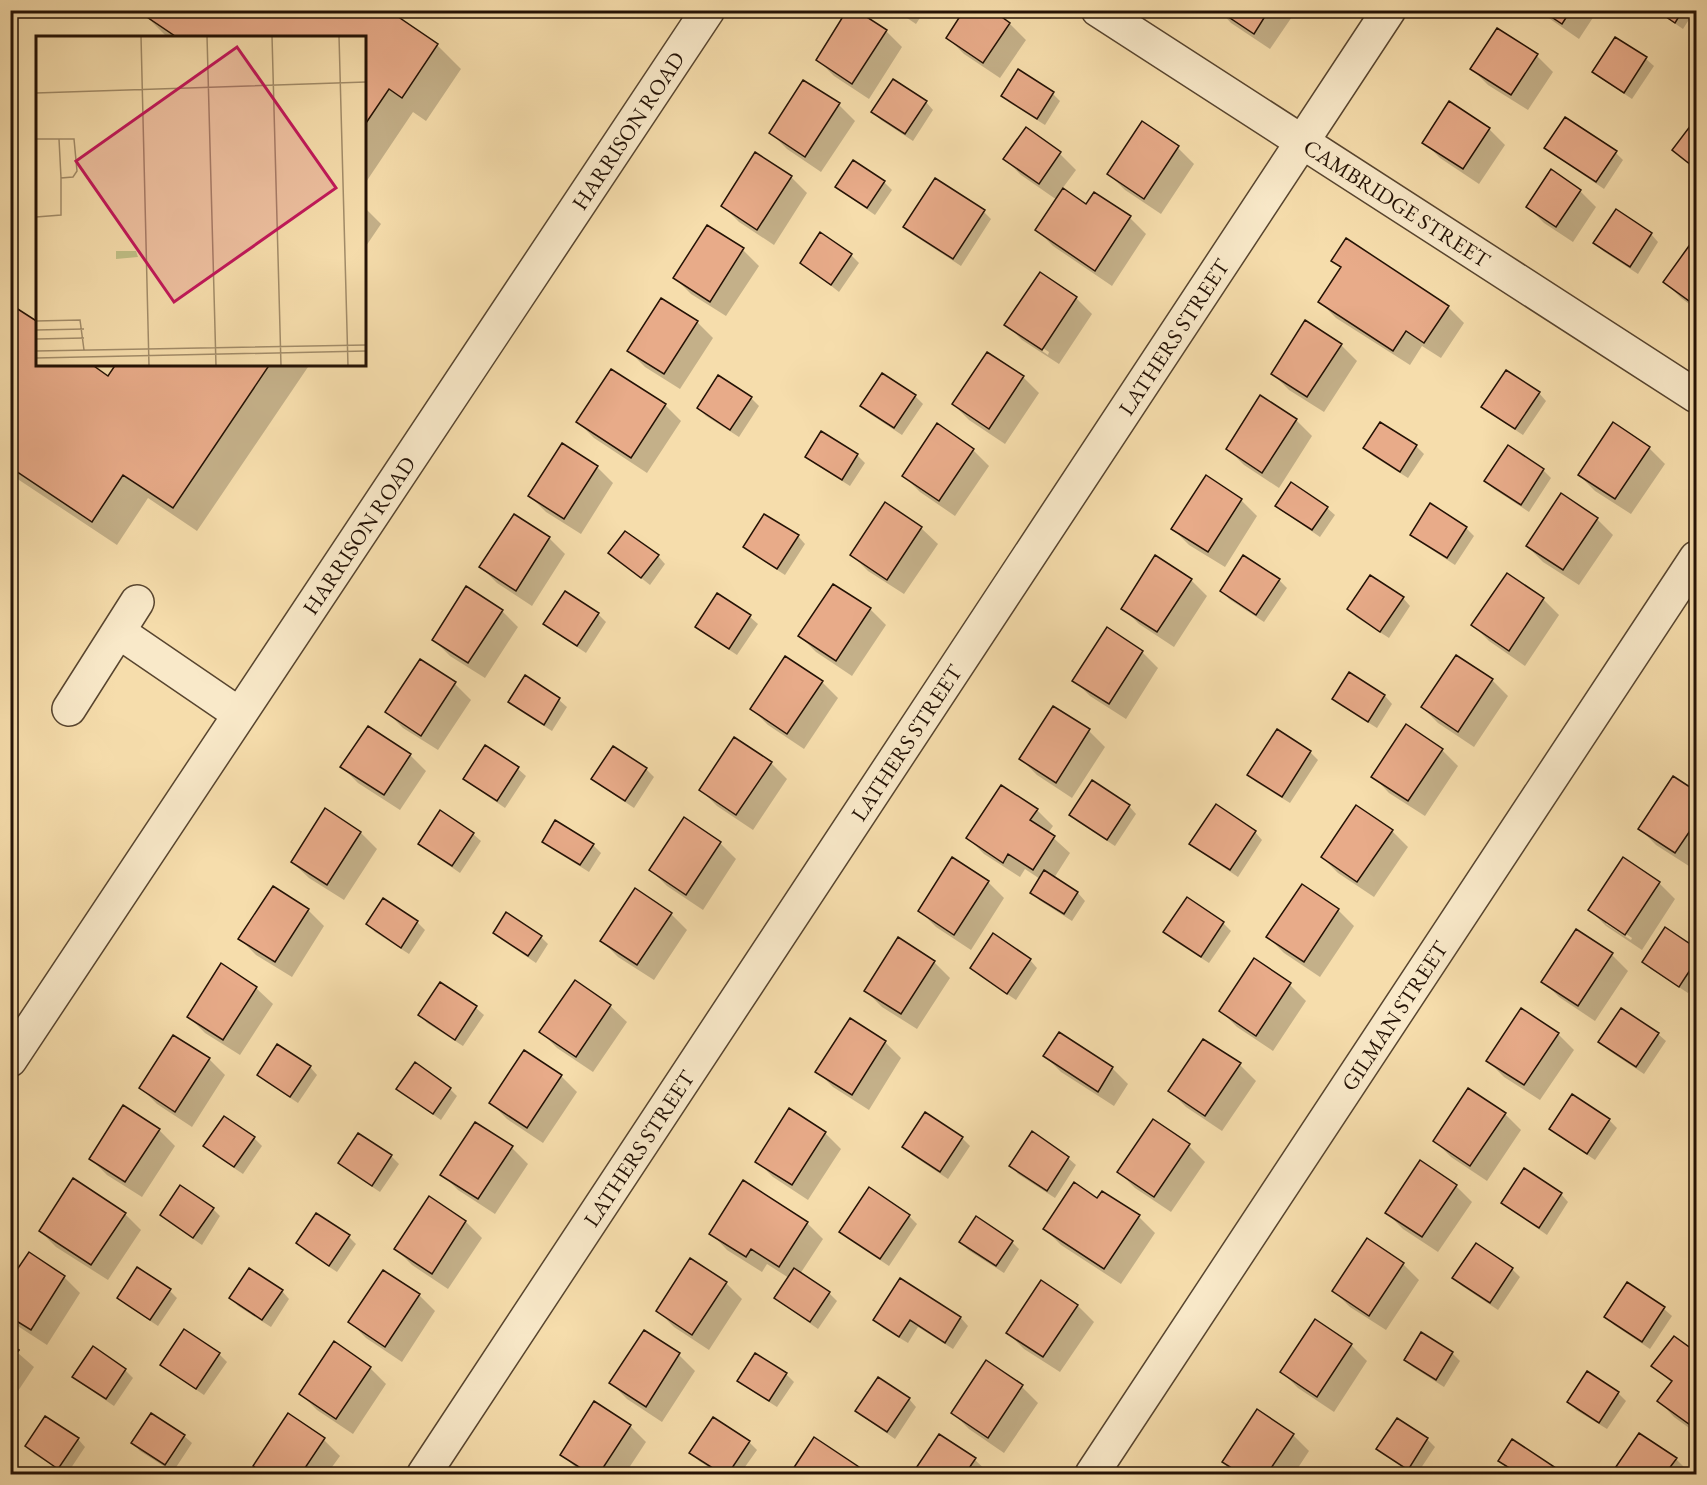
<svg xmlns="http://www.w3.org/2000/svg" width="1707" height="1485" font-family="'EB Garamond',serif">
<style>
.shadow{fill:#0003;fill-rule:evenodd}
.building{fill:#e8ab89;stroke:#241205;stroke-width:1.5}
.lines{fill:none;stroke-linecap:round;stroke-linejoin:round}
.minor-casing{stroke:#58452f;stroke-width:36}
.minor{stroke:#f9e9c9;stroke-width:33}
.labels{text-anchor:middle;stroke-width:6;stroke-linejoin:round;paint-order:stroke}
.street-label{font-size:22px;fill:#241205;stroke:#f9e9c9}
.inset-road{fill:none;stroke:#a28c69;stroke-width:1.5}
.view{fill:#c2185b;fill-opacity:0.15;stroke:#c2185b;stroke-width:3}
.inset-edge{fill:none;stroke:#241205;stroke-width:3}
</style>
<rect width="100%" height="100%" fill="#f6ddac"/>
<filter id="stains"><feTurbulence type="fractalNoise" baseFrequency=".00333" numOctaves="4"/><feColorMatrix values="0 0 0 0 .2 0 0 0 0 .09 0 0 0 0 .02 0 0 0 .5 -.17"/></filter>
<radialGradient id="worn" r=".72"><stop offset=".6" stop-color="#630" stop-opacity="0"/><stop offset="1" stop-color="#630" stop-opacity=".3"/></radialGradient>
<!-- shadow -->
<path class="shadow" d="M895 10H925L916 24Z
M990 10 1010 24 1026 40 1000 78 964 54 948 38Z
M1219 10 1296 11 1270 49 1231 23Z
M1537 10H1598L1579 39Z
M1655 10H1695L1683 29Z
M143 13 437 45 461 69 426 121 413 112 364 185V38H168Z
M886 31 902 47 869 99 834 76 818 60Z
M1537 56 1553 72 1528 110 1488 85 1472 69Z
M1646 59 1654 66 1632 99 1602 79 1594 72Z
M1053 94 1060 101 1045 125 1010 103 1003 96Z
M926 102 933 110 913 141 881 120 873 112Z
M839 105 855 121 821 172 787 149 771 133Z
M1143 123 1178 148 1194 164 1161 214 1125 190 1109 174Z
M1692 127 1696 131V170L1674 150Z
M1489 129 1505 145 1479 184 1440 158 1424 142Z
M1546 148 1616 153 1623 160 1604 189 1554 155Z
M1060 154 1076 170 1062 189 1087 206 1094 194 1130 218 1146 234 1112 286 1053 246 1037 230 1057 200 1021 175 1005 159Z
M791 177 807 193 774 245 739 222 723 206Z
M884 182 892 190 875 215 845 194 837 187Z
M1580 191 1596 207 1573 242 1544 223 1528 207Z
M364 207 381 224 364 249Z
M984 212 991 219 961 266 912 234 905 226Z
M708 227 743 250 759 266 726 316 691 294 675 278Z
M1651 234 1658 242 1638 274 1603 251 1595 243Z
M1695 241 1696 242V309L1681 298 1665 282Z
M851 255 859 263 839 292 802 263Z
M1333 261 1448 307 1464 323 1441 358 1422 346 1410 365 1336 318 1320 302 1342 269Z
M1076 298 1092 314 1059 364 1022 340 1006 324ZM1023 335 1049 352 1048 355 1023 338Z
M10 306 38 364 108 378 117 364H305L308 367 197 531 148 498 117 545 10 474Z
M697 322 713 338 680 389 645 367 629 351Z
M1341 345 1357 361 1324 412 1289 390 1273 374Z
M882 375 915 396 923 404 902 435 870 414 862 406Z
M1023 377 1039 393 1005 444 969 420 953 404Z
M1539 393 1546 401 1523 435 1491 414 1483 406Z
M751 398 759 406 739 437 706 416 698 408Z
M665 405 681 421 647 473 594 438 578 422Z
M1296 420 1312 436 1279 488 1244 465 1228 449Z
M1381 424 1417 447 1424 454 1408 478 1373 456 1365 448Z
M1508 447 1543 470 1551 478 1529 512 1494 489 1486 481Z
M1649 448 1665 464 1631 514 1595 491 1579 475Z
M973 450 989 466 955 516 920 492 904 476Z
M857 455 865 463 850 486 815 464 807 456Z
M597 467 613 483 581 534 546 512 530 496Z
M1241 500 1257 516 1225 567 1189 545 1173 529Z
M886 504 921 528 938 544 904 594 868 571 852 555Z
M1277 506 1327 508 1335 515 1320 537 1285 513Z
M1597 519 1613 535 1579 585 1543 562 1527 546Z
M1466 528 1474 536 1455 565 1420 542 1412 534Z
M798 536 805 544 785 575 753 554 745 546Z
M549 538 565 554 532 606 497 583 481 567Z
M610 553 658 556 665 564 650 585Z
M1191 580 1207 596 1174 647 1139 624 1123 608Z
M1279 580 1287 588 1264 622 1229 599 1222 591Z
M718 595 750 617 758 624 737 655 705 634 697 627Z
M1403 598 1410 606 1389 638 1356 617 1349 609Z
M1543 599 1559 615 1525 666 1489 641 1473 625Z
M870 609 886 625 852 676 816 652 800 636Z
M502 611 518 627 485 678 450 656 434 640Z
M598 614 606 622 586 653 553 631 545 624Z
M1142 652 1158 668 1126 719 1090 696 1074 680Z
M1350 674 1385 696 1392 704 1377 728 1342 706 1334 699Z
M525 677 559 700 567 707 552 731 517 709 510 701Z
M1492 680 1508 696 1474 747 1438 723 1422 707Z
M822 682 838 698 804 749 768 725 752 709Z
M455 684 471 700 438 750 403 728 387 712Z
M1054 708 1089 731 1105 747 1072 798 1037 775 1021 759Z
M1277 731 1310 752 1318 760 1290 803 1256 782 1248 775Z
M486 747 518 769 526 776 505 808 473 786 465 779Z
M1442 750 1458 766 1425 816 1389 793 1373 776Z
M410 755 426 771 400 810 358 783 342 767Z
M771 763 787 779 753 830 717 806 701 790Z
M646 769 654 777 634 808 601 786 593 779Z
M1674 778 1696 793V861L1692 868 1656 845 1640 829Z
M1129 806 1136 814 1115 846 1078 822 1071 815Z
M325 810 361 833 377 849 344 900 309 878 292 862Z
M1037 810 1053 826 1048 833 1070 853 1054 878 1078 893 1085 901 1072 921 1039 900 1032 892 1040 879 1025 869 1020 877 984 854 968 838Z
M684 819 720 843 736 859 703 910 667 886 651 870Z
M1392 831 1408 847 1374 897 1338 873 1322 857Z
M1255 832 1262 840 1238 877 1199 851 1191 843Z
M473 834 481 841 460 873 428 851 420 843Z
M544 841 593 845 601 853 589 872 552 849Z
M988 882 1004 898 971 950 936 927 920 911Z
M1659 883 1675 899 1642 950 1606 926 1590 910ZM1606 920 1632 938 1631 940 1606 924Z
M273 888 308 910 324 926 292 977 256 955 240 939Z
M1187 899 1223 923 1231 931 1209 963 1173 940 1165 932Z
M383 900 417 922 425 930 409 954 375 932 367 924Z
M1338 910 1354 926 1320 977 1284 953 1268 937Z
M671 914 687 930 654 980 618 957 602 941Z
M1665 929 1696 950V980L1688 993 1651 969 1644 962Z
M1576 931 1612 955 1628 971 1595 1021 1559 997 1543 981Z
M494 933 541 937 548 944 536 963 502 940Z
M1030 960 1037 968 1016 1000 980 976 972 968Z
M934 962 950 978 917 1029 882 1007 866 991Z
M222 965 256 988 273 1004 240 1055 205 1033 189 1017Z
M575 982 610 1006 627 1022 593 1072 557 1048 541 1032Z
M440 984 476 1008 484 1015 463 1046 427 1023 420 1015Z
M1290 985 1306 1001 1273 1051 1237 1027 1221 1011Z
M850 1020 885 1042 901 1058 869 1110 833 1087 817 1071Z
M1558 1034 1574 1050 1540 1100 1504 1077 1488 1061Z
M1658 1034 1666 1041 1644 1074 1608 1050 1600 1042Z
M1045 1056 1112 1068 1128 1084 1114 1106 1061 1072Z
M209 1059 225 1075 192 1127 157 1104 141 1088Z
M1240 1065 1256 1081 1222 1131 1186 1107 1170 1091Z
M310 1067 317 1075 298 1103 266 1082 259 1074Z
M561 1076 577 1092 543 1143 507 1119 491 1103Z
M398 1089H450L457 1096 441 1120 406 1096Z
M1505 1114 1521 1130 1487 1181 1451 1157 1435 1141Z
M1609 1120 1617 1128 1595 1160 1559 1136 1551 1129Z
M159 1130 175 1146 142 1197 107 1175 91 1159Z
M825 1133 841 1149 808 1200 773 1177 757 1161Z
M254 1138 262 1146 243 1174 213 1154 205 1146Z
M962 1138 970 1146 948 1179 912 1155 904 1147Z
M1189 1146 1205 1162 1171 1212 1135 1188 1119 1172Z
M512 1148 528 1164 495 1214 458 1190 442 1174Z
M391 1156 399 1164 380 1192 348 1171 340 1163Z
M1068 1158 1076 1165 1055 1198 1018 1174 1011 1166Z
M1456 1186 1472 1202 1438 1252 1403 1229 1387 1213Z
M869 1189 909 1216 917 1224 889 1266 848 1239 841 1232Z
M1561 1194 1568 1202 1547 1235 1511 1210 1503 1202Z
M430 1198 466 1222 482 1238 448 1289 412 1265 396 1249Z
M1097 1200 1139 1217 1155 1233 1121 1284 1061 1245 1045 1229Z
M213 1209 220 1216 202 1245 170 1223 162 1215Z
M125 1214 141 1230 108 1280 56 1247 40 1231Z
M807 1223 823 1239 800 1274 829 1293 837 1301 818 1329 784 1305 776 1298 789 1278 767 1264 762 1272 727 1250 711 1233Z
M349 1237 356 1244 337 1272 305 1251 298 1243Z
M961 1242H1012L1019 1249 1004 1273 968 1250Z
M1476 1245 1512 1269 1520 1277 1498 1310 1462 1286 1454 1278Z
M1403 1264 1419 1280 1386 1330 1350 1307 1334 1291Z
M383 1272 419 1295 435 1311 402 1362 366 1338 350 1322Z
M64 1277 80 1293 47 1345 10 1321V1283Z
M901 1280 961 1318 968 1326 953 1349 918 1327 908 1343 883 1328 875 1320Z
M1042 1282 1078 1306 1094 1322 1060 1372 1024 1349 1008 1333Z
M726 1283 742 1299 709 1350 674 1327 658 1311Z
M1628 1284 1664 1309 1672 1316 1650 1349 1614 1325 1606 1317Z
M170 1291 177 1298 158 1326 126 1305 119 1298Z
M282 1291 289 1299 271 1327 238 1306 231 1298Z
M1316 1321 1351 1345 1367 1361 1334 1412 1298 1388 1282 1372Z
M644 1332 679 1355 695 1371 662 1422 627 1399 611 1383Z
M1422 1334 1452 1353 1460 1361 1444 1387 1413 1367 1406 1360Z
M1674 1338 1696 1354V1433L1674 1417 1659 1401 1672 1383 1653 1366Z
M10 1346 34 1367 10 1403Z
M219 1354 227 1362 204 1395 170 1372 162 1365Z
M986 1362 1022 1387 1038 1403 1004 1453 969 1429 953 1413Z
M370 1368 386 1384 353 1434 317 1410 301 1394Z
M125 1370 133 1378 114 1406 82 1384 74 1376Z
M786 1374 794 1382 777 1407 747 1388 739 1381Z
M1618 1393 1626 1401 1607 1429 1576 1410 1569 1402Z
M909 1399 916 1407 895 1439 865 1418 857 1411Z
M288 1415 324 1440 340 1456 327 1474H264L255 1466Z
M1397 1420 1427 1439 1435 1447 1417 1474H1414L1386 1456 1378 1449Z
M630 1426 646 1442 625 1474H583L562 1455Z
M1293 1435 1309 1451 1294 1474H1237L1224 1461Z
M1639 1435 1676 1459 1691 1474H1613Z
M184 1436 192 1443 173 1472 140 1451 133 1443Z
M939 1436 975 1460 990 1474H913Z
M78 1439 85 1447 67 1474 34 1454 27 1446Z
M814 1439 861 1470 865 1474H796L793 1471Z
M749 1442 757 1450 740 1474H720L699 1461 691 1453Z
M1500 1461 1561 1473 1563 1474H1517Z"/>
<!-- building -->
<path class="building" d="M143 10H388L438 44 402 98 389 89 364 126V38H178L141 13Z
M847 10H856L887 30 852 84 816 60Z
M964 10H992L1010 23 983 63 946 38Z
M1218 10H1269L1254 34Z
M1541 10H1571L1562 24Z
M1656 10H1683L1675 23Z
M1497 28 1538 54 1511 95 1470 69Z
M1615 37 1647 57 1624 93 1592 72Z
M1018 69 1054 92 1037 119 1001 96Z
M893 79 927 101 905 134 871 112Z
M803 80 840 103 805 157 769 133Z
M1449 101 1490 128 1463 169 1422 143Z
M1565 117 1617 151 1596 182 1544 148Z
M1142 121 1179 146 1144 199 1107 174Z
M1691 125 1696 129V169L1672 150Z
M1026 127 1061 152 1039 184 1003 159Z
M755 152 792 176 757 230 721 206Z
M853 160 885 181 867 208 835 187Z
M1551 169 1581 190 1556 227 1526 207Z
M935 178 985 210 953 259 903 227Z
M1063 188 1086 204 1094 192 1131 216 1095 271 1035 230Z
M1616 209 1652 233 1630 267 1593 243Z
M707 225 744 248 710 302 673 278Z
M820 232 852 254 831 285 800 263Z
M1346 238 1449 306 1424 343 1406 331 1393 351 1318 302 1341 267 1331 261Z
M1694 239 1696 241V306L1663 282Z
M1040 272 1077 297 1042 350 1004 325Z
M661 298 698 321 664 374 627 351Z
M10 304 38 322V364H91L108 376 116 364H270L173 508 123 475 92 522 10 467Z
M1305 320 1342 344 1307 397 1271 374Z
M987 352 1024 376 989 429 952 404Z
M611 369 666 404 631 458 576 422Z
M1506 370 1540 392 1515 429 1481 407Z
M882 373 916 395 894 428 860 406Z
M718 375 752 397 730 430 697 408Z
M1260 395 1297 419 1262 473 1226 449Z
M1380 422 1417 445 1400 472 1363 448Z
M1613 422 1650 447 1615 499 1578 475Z
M937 423 974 449 939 501 902 476Z
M821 431 858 454 842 480 805 457Z
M562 443 598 466 564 519 528 496Z
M1508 445 1544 469 1521 505 1484 481Z
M1206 475 1242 499 1208 552 1171 529Z
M1291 482 1328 507 1312 530 1275 506Z
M1561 493 1598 518 1563 570 1526 546Z
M885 502 922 527 887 580 850 555Z
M1430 503 1467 527 1447 558 1410 535Z
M514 514 550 537 516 591 479 567Z
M764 514 799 535 777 569 743 547Z
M625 531 659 555 641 578 608 553Z
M1155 555 1192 579 1157 632 1121 609Z
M1243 555 1280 579 1256 615 1220 591Z
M1507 573 1544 598 1509 651 1471 625Z
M1370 575 1404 597 1380 632 1347 609Z
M833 584 871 608 836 661 798 636Z
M466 586 503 610 468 663 432 640Z
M565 591 599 613 577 646 543 624Z
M717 593 751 615 729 649 695 627Z
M1107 627 1143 651 1109 704 1072 681Z
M1456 655 1493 679 1458 732 1421 707Z
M785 656 823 681 787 734 750 709Z
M420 659 456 682 421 736 385 712Z
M1349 672 1385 695 1368 722 1332 699Z
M525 675 560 698 544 725 508 702Z
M1053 706 1090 729 1056 783 1019 759Z
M1406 724 1443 749 1408 801 1371 777Z
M368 726 411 754 384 795 340 767Z
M1277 729 1311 751 1282 797 1247 775Z
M734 737 772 762 736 815 699 790Z
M485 745 519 767 497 801 463 779Z
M613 746 647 768 625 801 591 779Z
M1673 776 1696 791V822L1675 853 1638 829Z
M1092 780 1130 805 1107 840 1069 815Z
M1001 785 1038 809 1030 820 1055 836 1033 870 1008 854 1003 863 966 838Z
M1216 804 1256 831 1230 870 1189 844Z
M1356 805 1393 830 1357 882 1321 857Z
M325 808 361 832 327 885 291 862Z
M440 810 474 833 452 866 418 844Z
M684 817 721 842 686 895 649 870Z
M555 820 594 844 580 865 542 842Z
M952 857 989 881 954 935 918 911Z
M1623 857 1660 882 1625 935 1588 910Z
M1044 870 1078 892 1064 914 1030 893Z
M1302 884 1339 909 1304 962 1266 937Z
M273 886 309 909 275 962 238 939Z
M635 888 672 913 637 965 600 941Z
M1187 897 1224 922 1201 957 1163 932Z
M383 898 418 921 401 948 366 924Z
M506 912 542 936 528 956 493 933Z
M1665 927 1696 948V961L1679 987 1642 962Z
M1576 929 1613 953 1578 1006 1541 982Z
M993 933 1031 959 1007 994 970 968Z
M898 937 935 961 901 1014 864 991Z
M1254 958 1291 983 1256 1036 1219 1011Z
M221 963 257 987 223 1040 187 1017Z
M575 980 611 1005 576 1057 539 1032Z
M440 982 477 1006 455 1040 418 1015Z
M1521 1008 1559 1033 1524 1085 1486 1061Z
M1621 1008 1659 1033 1636 1067 1598 1042Z
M850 1018 886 1041 852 1095 815 1072Z
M1059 1032 1113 1067 1098 1092 1043 1056Z
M173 1035 210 1058 175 1112 139 1088Z
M1203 1039 1241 1063 1205 1116 1168 1091Z
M277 1044 311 1066 290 1097 257 1075Z
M524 1050 562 1075 527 1128 489 1103Z
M415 1062 451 1088 433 1114 396 1089Z
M1468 1088 1506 1113 1470 1166 1433 1141Z
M1572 1094 1610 1119 1587 1154 1549 1129Z
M123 1105 160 1129 125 1182 89 1159Z
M789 1108 826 1132 792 1185 755 1162Z
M925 1112 963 1137 940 1172 902 1147Z
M224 1116 255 1137 234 1167 203 1146Z
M1153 1119 1190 1144 1154 1197 1117 1172Z
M475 1122 513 1146 478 1199 440 1175Z
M1032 1131 1069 1157 1047 1191 1009 1166Z
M358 1133 392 1155 372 1186 338 1163Z
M1420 1160 1457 1185 1422 1237 1385 1213Z
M1524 1168 1562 1193 1539 1228 1501 1203Z
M73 1178 126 1213 91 1265 39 1231Z
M743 1180 808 1222 779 1267 751 1249 746 1257 709 1234Z
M1074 1182 1097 1198 1102 1191 1140 1215 1104 1269 1043 1229Z
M180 1185 214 1208 193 1238 160 1215Z
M869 1187 910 1215 880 1259 839 1232Z
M429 1196 466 1221 432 1274 394 1249Z
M316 1213 350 1235 329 1266 296 1243Z
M976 1216 1013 1241 996 1266 959 1242Z
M1367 1238 1404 1263 1369 1316 1332 1291Z
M1476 1243 1513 1268 1490 1303 1452 1278Z
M29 1252 65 1276 31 1330 10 1317V1280Z
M690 1258 727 1282 692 1335 656 1311Z
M137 1267 171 1289 150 1320 117 1298Z
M249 1268 283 1290 262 1320 229 1298Z
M794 1268 830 1292 810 1322 774 1298Z
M383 1270 420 1294 385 1347 348 1322Z
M900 1278 961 1317 945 1343 910 1320 899 1337 873 1320Z
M1041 1280 1078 1305 1043 1357 1006 1333Z
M1627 1282 1665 1307 1642 1342 1604 1317Z
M1315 1319 1352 1344 1317 1397 1280 1372Z
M184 1329 220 1353 196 1389 160 1365Z
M644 1330 680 1353 646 1407 609 1383Z
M1421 1332 1453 1352 1436 1380 1404 1360Z
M1674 1336 1696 1352V1423L1693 1427 1657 1401 1672 1381 1651 1366Z
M334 1341 371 1367 336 1419 299 1394Z
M10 1345 19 1350 10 1363Z
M93 1346 126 1369 106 1399 72 1377Z
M755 1353 787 1373 769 1401 737 1381Z
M986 1360 1023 1385 988 1438 951 1413Z
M1587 1371 1619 1392 1599 1423 1567 1402Z
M878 1377 910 1398 887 1432 855 1411Z
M594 1401 631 1425 599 1474H590L560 1455Z
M1257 1409 1294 1434 1267 1474H1241L1222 1462Z
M151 1413 185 1435 165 1465 131 1443Z
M288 1413 325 1438 301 1474H265L253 1466Z
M45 1416 79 1438 58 1469 25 1446Z
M713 1417 750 1441 728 1474H722L689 1453Z
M1397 1418 1428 1438 1408 1470 1376 1449Z
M1639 1433 1677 1458 1665 1474H1611Z
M939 1434 976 1458 965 1474H912Z
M814 1437 862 1469 859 1474H795L791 1472Z
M1512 1439 1562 1472 1561 1474H1519L1498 1461Z"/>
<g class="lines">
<defs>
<g id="minor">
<path id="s1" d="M1098 10 1696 396"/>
<path d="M119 632 239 714"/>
<path d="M69 709 137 602"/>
<path id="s2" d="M10 1060 708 10"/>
<path id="s3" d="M424 1474 1389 10"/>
<path id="s4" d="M1092 1474 1696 558"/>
</g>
</defs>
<!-- minor casing -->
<use href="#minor" class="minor-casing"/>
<!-- minor -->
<use href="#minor" class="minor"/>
</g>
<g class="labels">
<!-- street labels -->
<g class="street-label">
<text dy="8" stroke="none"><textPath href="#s2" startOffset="1116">HARRISON ROAD</textPath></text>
<text dy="8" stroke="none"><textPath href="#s1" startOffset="356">CAMBRIDGE STREET</textPath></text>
<text dy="8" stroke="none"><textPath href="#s3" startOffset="1362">LATHERS STREET</textPath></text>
<text dy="8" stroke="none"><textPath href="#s2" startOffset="630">HARRISON ROAD</textPath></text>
<text dy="8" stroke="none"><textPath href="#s3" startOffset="876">LATHERS STREET</textPath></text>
<text dy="8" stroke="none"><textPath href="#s4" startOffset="549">GILMAN STREET</textPath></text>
<text dy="8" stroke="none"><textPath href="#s3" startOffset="390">LATHERS STREET</textPath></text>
</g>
</g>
<!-- overview -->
<g transform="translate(36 36)">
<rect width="330" height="330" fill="#f6ddac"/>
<path d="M80 215H100L102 221 80 223Z" fill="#c0c087"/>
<path class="inset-road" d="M105 0 113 330M171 0 180 330M236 0 245 330M303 0 312 330M0 57 330 46M0 103H38L41 135 37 141 25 142V179L0 181M23 103 25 142M0 285 44 284 48 314M0 294 48 293M0 303 48 302M0 315 330 309M0 322 330 315"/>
<path class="view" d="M201 11 300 152 138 266 40 125Z"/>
<rect width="330" height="330" class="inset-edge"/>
</g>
<!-- margin -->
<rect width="1707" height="1485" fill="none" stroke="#f6ddac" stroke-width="36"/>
<rect x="12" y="12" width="1683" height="1461" fill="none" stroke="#241205" stroke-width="3"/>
<rect x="18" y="18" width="1671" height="1449" fill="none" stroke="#241205" stroke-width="1.5"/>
<rect width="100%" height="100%" filter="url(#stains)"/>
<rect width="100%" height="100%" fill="url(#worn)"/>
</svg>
